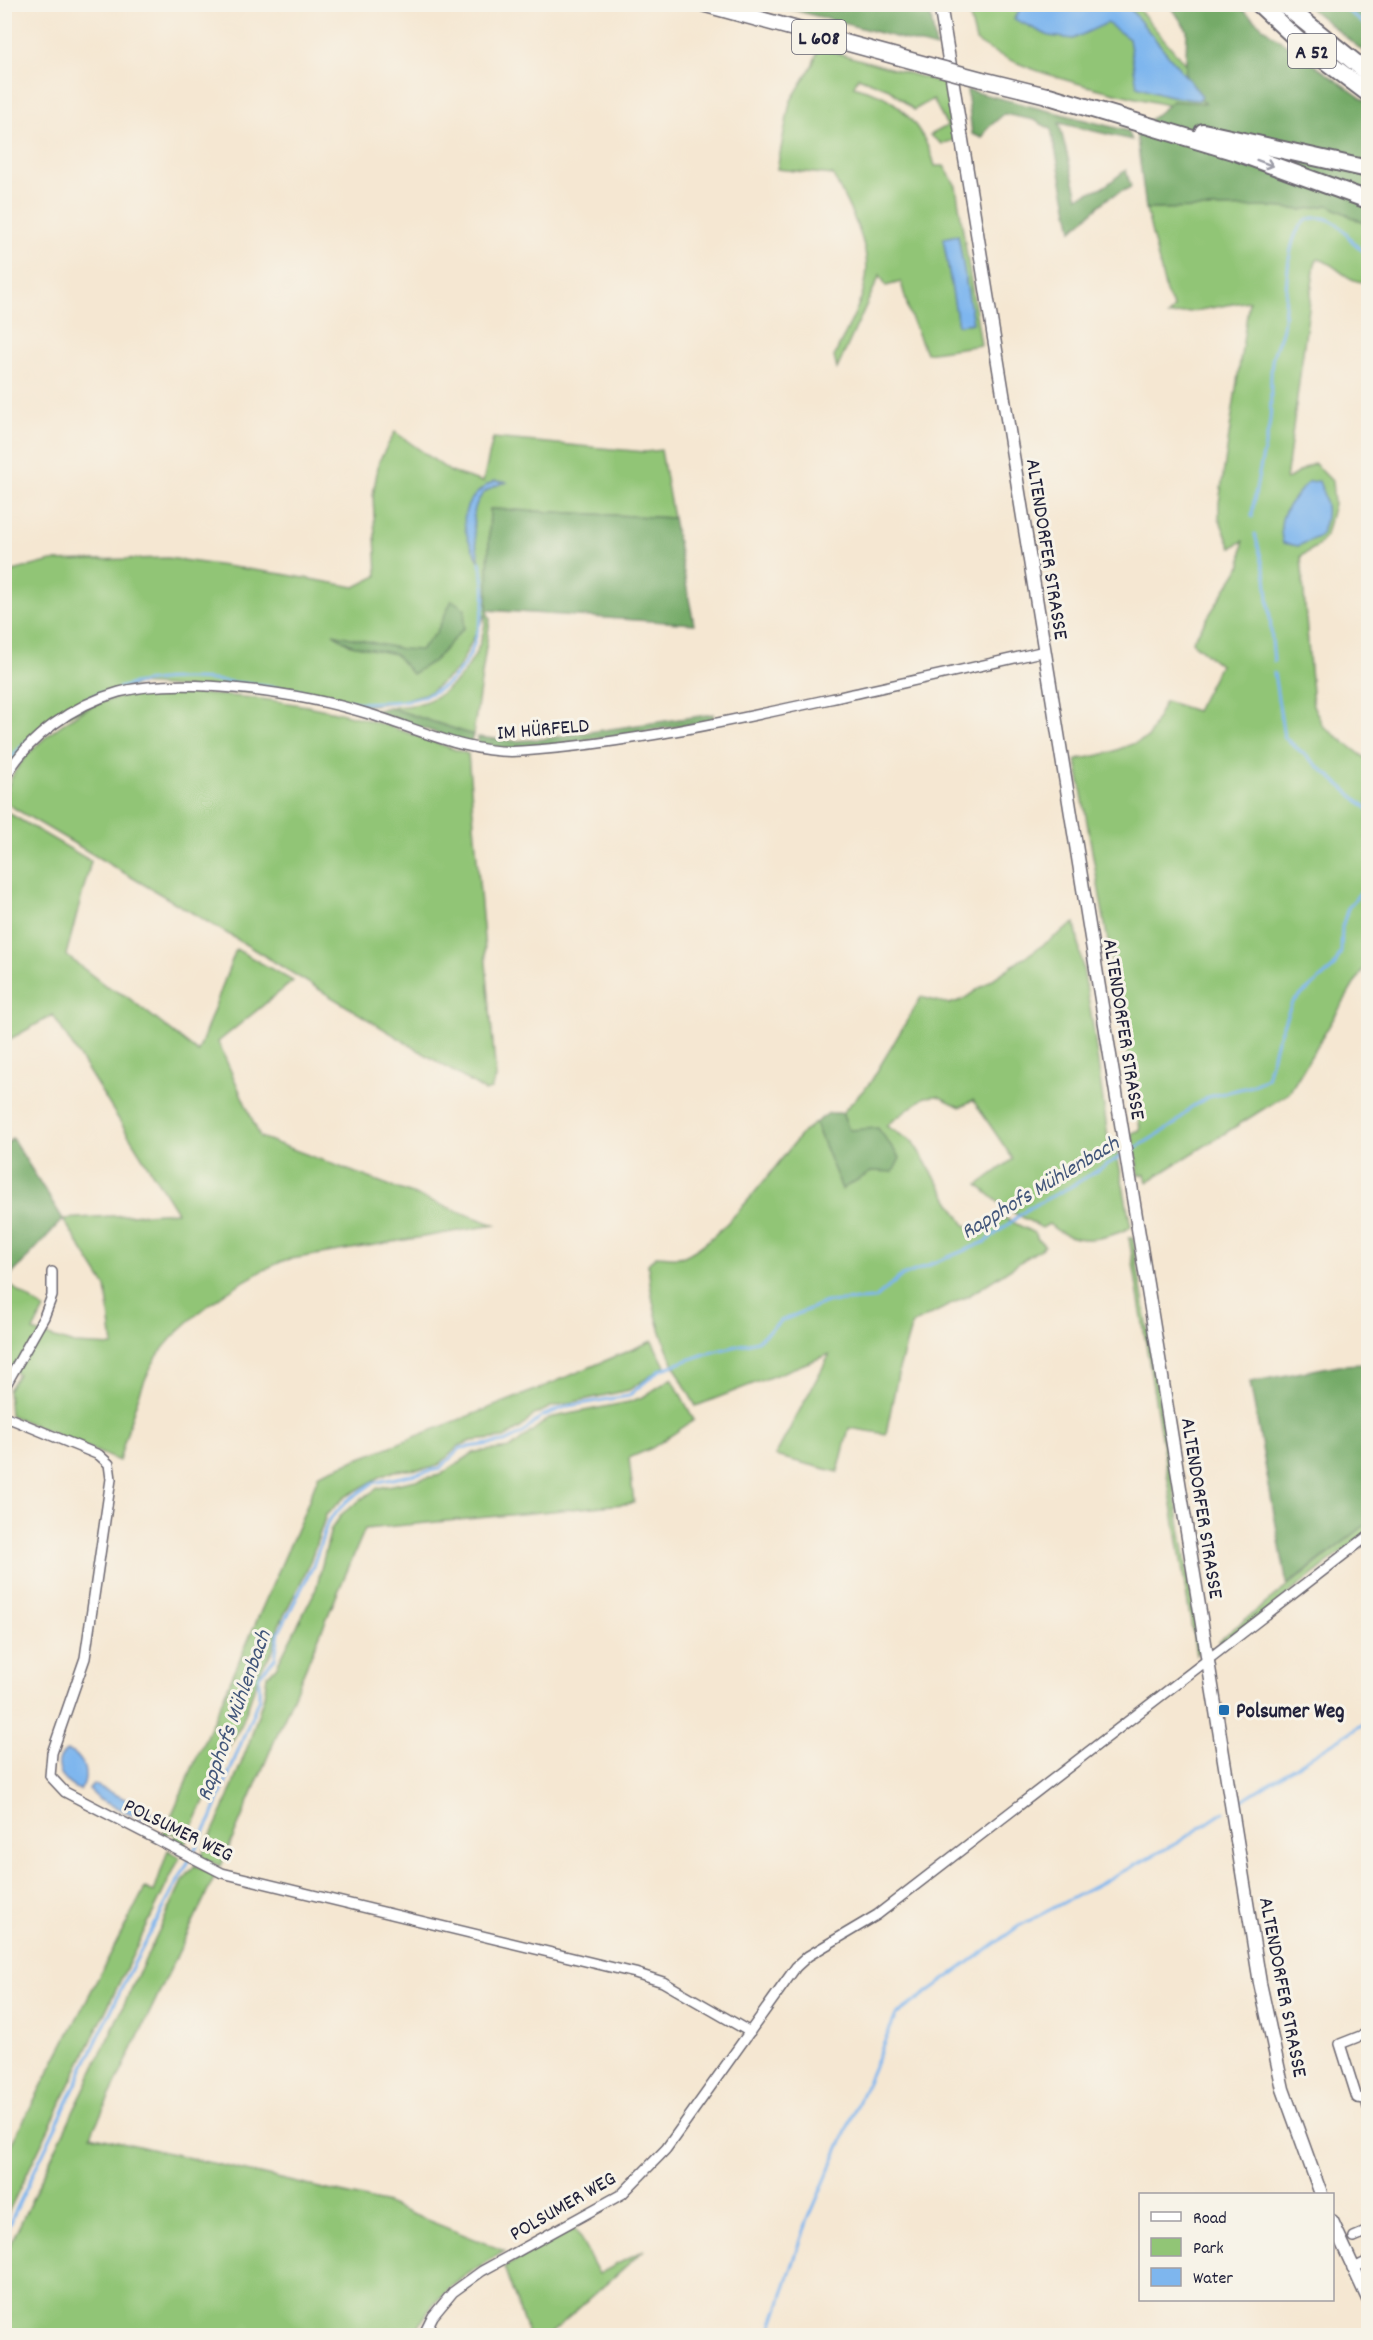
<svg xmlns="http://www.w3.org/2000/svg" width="1373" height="2340" font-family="Dekko,sans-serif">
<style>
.green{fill:#91c576;stroke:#5a7458;stroke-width:1.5}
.forest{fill:#74aa67;stroke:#4b6651;stroke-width:1.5}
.water{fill:#7eb6ee;stroke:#506c94;stroke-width:1.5}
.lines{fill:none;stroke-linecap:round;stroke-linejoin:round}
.stream{stroke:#7eb6ee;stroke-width:3}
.minor-casing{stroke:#6c6770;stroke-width:12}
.tertiary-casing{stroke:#6c6770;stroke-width:15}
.primary-casing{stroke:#6c6770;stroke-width:18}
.motorway-casing{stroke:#6c6770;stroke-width:20}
.minor{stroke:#fff;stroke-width:9}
.tertiary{stroke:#fff;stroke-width:12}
.primary{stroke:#fff;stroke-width:15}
.motorway{stroke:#fff;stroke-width:16}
.primary-bridge-casing{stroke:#6c6770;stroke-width:18;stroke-linecap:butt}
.primary-bridge{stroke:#fff;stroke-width:15}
.oneway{stroke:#9c9ca7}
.poi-dot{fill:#1f6fb2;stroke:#f7f3e8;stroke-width:2}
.labels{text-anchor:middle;stroke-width:6;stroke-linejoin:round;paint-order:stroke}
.shield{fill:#f7f3e8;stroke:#62616f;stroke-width:1.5}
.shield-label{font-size:20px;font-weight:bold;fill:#22223b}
.street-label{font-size:21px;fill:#22223b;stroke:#f7f3e8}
.poi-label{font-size:21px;font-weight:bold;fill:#22223b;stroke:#f7f3e8;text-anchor:start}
.water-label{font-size:22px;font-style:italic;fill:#42567a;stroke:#f7f3e8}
</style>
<rect width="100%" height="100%" fill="#f7f3e8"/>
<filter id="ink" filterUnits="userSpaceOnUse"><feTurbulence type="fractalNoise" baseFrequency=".0167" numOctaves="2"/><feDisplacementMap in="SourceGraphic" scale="12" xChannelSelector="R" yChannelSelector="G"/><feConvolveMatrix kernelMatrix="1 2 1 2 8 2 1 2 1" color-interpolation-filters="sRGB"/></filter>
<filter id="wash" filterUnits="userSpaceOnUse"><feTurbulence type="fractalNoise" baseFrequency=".008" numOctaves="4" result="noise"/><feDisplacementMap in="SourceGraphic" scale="24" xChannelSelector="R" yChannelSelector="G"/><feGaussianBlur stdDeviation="1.35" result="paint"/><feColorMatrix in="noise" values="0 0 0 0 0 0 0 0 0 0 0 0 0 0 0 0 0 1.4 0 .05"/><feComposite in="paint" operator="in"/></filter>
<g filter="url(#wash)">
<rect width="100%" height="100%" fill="#f5e7d2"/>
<!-- green -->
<path class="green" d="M967 5H1135L1219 104 1212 115C1145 99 1031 80 976 41Z
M819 48 947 84 954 140 942 144 930 135 947 126 933 99 914 110 889 89 858 77 854 86C864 90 877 92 886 98 909 111 929 141 935 166H944L956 186 981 345 926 353 909 312 901 282 886 286 880 275 837 369 834 357C844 334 860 308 865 284 874 247 848 207 833 175L777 169 790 102 812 66Z
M1328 205 1368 225V282C1346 284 1337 263 1318 259L1315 263 1286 480 1314 463 1332 481 1334 504 1326 535 1318 546 1301 556 1313 705 1323 726 1368 760V835L1366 838 1368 840V961L1289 1093 1147 1182 1145 1174 1139 1175 1132 1133 1140 1130 1138 1112 1076 760 1109 753 1148 738 1165 701 1196 711 1220 665 1192 642 1241 565 1243 541 1231 548 1219 518V503L1249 301 1168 316 1174 308 1166 292 1146 209 1273 207 1301 210Z
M395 432 451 472 483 482 493 438 645 452 661 450 673 518 490 509 487 610 490 620 473 735 388 707C399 706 411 707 421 703 459 691 484 652 486 613L458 669 430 692 401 701 365 706 318 698 138 684 54 722 5 773V573L51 561 168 558 282 574 355 587 377 576 373 495 379 461Z
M154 693C227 692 297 701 368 720 401 729 435 743 468 754L496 1078 491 1089 485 1091 240 941 7 804C0 765 68 715 100 703 117 696 135 695 154 693Z
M5 811 91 861 66 955 106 986 126 996 198 1052 236 949 293 981 218 1042 260 1137 495 1225 285 1260C241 1279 172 1324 150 1369 136 1398 128 1429 119 1461L10 1415 8 1390 18 1374 10 1370 5 1377V1282L44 1309 33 1331 74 1344 113 1346 106 1287 63 1219 177 1212 53 1015 5 1042Z
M1075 923 1093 1026 1109 1145 1115 1143 1131 1227C1104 1241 1073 1246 1049 1224L1042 1228 1005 1208 978 1185 1013 1159 973 1100 960 1107 938 1096 925 1097 886 1126 913 1142 964 1224 969 1228 1003 1217 1036 1234 1037 1238 1045 1246 970 1295 912 1324 899 1369 886 1434 849 1428 838 1472 775 1456 830 1354 696 1406C668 1358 652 1320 648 1264L656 1256C664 1256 676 1259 684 1256 724 1239 775 1166 803 1132L815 1123 842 1189 849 1130 842 1113 870 1083 921 997 949 1004 962 1000Z
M1129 1238H1133L1200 1649 1196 1654Z
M652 1341 665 1366 629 1390 551 1407 534 1415 522 1427 504 1438 471 1441 459 1446 440 1464 432 1468 394 1471 380 1477 345 1497 326 1515 307 1570 278 1627 273 1650 261 1669 241 1726 225 1753 183 1849 171 1843 176 1836 171 1832 162 1837 303 1515 319 1474 538 1389Z
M672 1378 694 1420 652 1448 629 1458 634 1503 365 1529 221 1866 200 1858 223 1810 249 1743 264 1696 267 1676 276 1667 316 1589 331 1529 343 1513 363 1498 378 1488 440 1475 475 1452 511 1448 549 1418 629 1402 643 1397Z
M1368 1523V1531L1224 1645 1218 1641Z
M168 1850 180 1857 5 2219V2156L145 1888 154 1892Z
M195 1865 215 1876 91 2135 384 2203 505 2251C467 2272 433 2295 414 2335H5V2256L182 1882Z
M575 2229 599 2274 644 2250 549 2335H528L504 2267Z"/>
<!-- forest -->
<path class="forest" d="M775 5H818L824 9 840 10 863 5H929L936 48Z
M1170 5H1237L1270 33 1368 103V225L1328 205 1302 210 1273 207 1146 209 1136 131 1173 101 1205 103 1185 85 1187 30Z
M1306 5H1355L1368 12V55Z
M967 90 1128 131 1132 140 1059 123 1078 197 1105 186 1126 170 1131 187 1108 198 1072 230 1051 129 1034 120 1004 114 988 128 982 138 972 134Z
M490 509 673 518 694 624 487 610Z
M452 600 465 609 464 628 434 661 412 674 395 654 351 645 333 634 402 649 420 650 436 633Z
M388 707 473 735 470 745 374 711Z
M713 714 714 721 533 748 506 749 478 744V737L515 741 542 739Z
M829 1113H842L849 1130 878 1128 900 1158 893 1172 873 1171 842 1189 815 1123Z
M12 1138 63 1219 5 1282 4 1148Z
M1368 1364V1523L1287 1585 1250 1382 1339 1365Z"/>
<!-- water -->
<path class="water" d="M1026 5H1127L1202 96 1199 100C1177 99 1158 93 1137 86L1129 39 1107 23 1073 39 1049 36 1014 19 1022 6Z
M958 235 973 323 958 325 943 238Z
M494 481 508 482C462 491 473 529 480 562 459 528 455 503 494 481Z
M1319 481C1327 502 1330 516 1320 536L1298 546 1283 543C1275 514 1291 502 1308 482Z
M66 1751C83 1752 91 1778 80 1790 64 1786 50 1763 66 1751Z
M93 1784 151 1811 152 1815 148 1820 142 1819 100 1800 89 1790Z"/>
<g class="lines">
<!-- stream -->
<path class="stream" d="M1339 4 1368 27
M1252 517C1255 486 1263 457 1269 427 1273 406 1269 383 1272 362 1273 350 1281 339 1283 327 1287 300 1285 272 1292 245 1295 234 1301 219 1314 218 1345 215 1347 246 1368 254
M1255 534 1266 577 1274 661
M1274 673 1284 737 1368 809
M119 688C172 671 236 682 291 690 312 692 332 699 353 702 362 704 371 702 380 702 428 703 463 685 476 637 485 605 488 594 480 562
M85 700 101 693
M4 768 18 750 29 740
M1129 1152 1175 1124 1190 1108 1208 1097 1252 1086 1267 1078 1277 1040 1292 1003 1334 967 1341 952 1342 927 1348 908 1368 883
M4 1280 8 1282
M1242 1800 1368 1721
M4 2235 129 1973 211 1819 259 1698V1676L275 1658 279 1632 313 1566 328 1521 347 1501 373 1483 439 1469 461 1448 505 1442 523 1433 542 1416 568 1406 628 1396 660 1370 705 1354 757 1341 781 1321 826 1302 875 1299 900 1277 985 1242 1029 1208 1070 1187 1123 1155
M769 2336 807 2222 896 2015 1019 1926 1177 1843 1224 1812"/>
</g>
</g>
<g filter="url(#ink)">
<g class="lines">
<defs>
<path id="minor" d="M4 780C26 737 75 704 119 692 185 675 305 694 369 714 419 729 469 755 522 751 625 744 730 721 830 699 902 683 973 668 1045 651
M4 1388 44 1317 52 1296V1272
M4 1416 99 1455 109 1464 111 1479 85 1658 52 1753 50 1776 65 1792 222 1873 635 1973 663 1982 750 2032
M1368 2033 1340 2044 1357 2098 1366 2099 1368 2108
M1354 2237 1368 2231
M1352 2269 1368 2261
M423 2336 433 2316 453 2292 482 2271 622 2194 666 2149 796 1967 808 1956 877 1915 1368 1536"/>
<path id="tertiary" d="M940 4 1260 1983 1283 2089 1321 2194
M1332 2221 1368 2299"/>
<path id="primary" d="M704 4 935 67
M980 79 1049 96"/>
<path id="motorway" d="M1259 4 1299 41 1368 93
M1283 4 1368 73
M1049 96 1236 152 1368 200
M1203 132 1368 169"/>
</defs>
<!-- minor casing -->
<use href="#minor" class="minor-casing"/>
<!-- tertiary casing -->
<use href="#tertiary" class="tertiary-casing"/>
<!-- primary casing -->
<use href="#primary" class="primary-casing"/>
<!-- motorway casing -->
<use href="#motorway" class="motorway-casing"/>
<!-- minor -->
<use href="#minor" class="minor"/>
<!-- tertiary -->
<use href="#tertiary" class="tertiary"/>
<!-- primary -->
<use href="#primary" class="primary"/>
<!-- motorway -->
<use href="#motorway" class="motorway"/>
<defs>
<path id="primary-bridge" d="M935 67 980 79"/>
</defs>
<!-- primary-bridge casing -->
<use href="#primary-bridge" class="primary-bridge-casing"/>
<!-- primary-bridge -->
<use href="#primary-bridge" class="primary-bridge"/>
</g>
<!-- one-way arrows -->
<defs><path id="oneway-shaft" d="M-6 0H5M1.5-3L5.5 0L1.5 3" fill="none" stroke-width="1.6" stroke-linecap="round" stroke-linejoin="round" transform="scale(1.5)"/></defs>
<use class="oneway" href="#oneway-shaft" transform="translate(1265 163) rotate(20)"/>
</g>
<!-- markers -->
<rect class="poi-dot" x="1218" y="1704" width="12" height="12" rx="3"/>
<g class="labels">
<!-- shield labels -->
<g class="shield">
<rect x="792" y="20" width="54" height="34" rx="4.5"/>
<rect x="1288" y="34" width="48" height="34" rx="4.5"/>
</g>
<g class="shield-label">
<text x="819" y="44">L 608</text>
<text x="1312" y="58">A 52</text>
</g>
<!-- street labels -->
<g class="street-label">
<text transform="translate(1048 549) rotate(81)" y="7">ALTENDORFER STRASSE</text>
<text transform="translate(543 728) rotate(-5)" y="7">IM HÜRFELD</text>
<text transform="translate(1125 1029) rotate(81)" y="7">ALTENDORFER STRASSE</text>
<text transform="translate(1203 1508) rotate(81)" y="7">ALTENDORFER STRASSE</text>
<text transform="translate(179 1829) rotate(26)" y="7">POLSUMER WEG</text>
<text transform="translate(1284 1987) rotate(79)" y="7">ALTENDORFER STRASSE</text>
<text transform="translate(562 2205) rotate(-30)" y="7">POLSUMER WEG</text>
</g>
<!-- poi labels -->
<g class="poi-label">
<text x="1236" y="1717">Polsumer Weg</text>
</g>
<!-- water labels -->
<g class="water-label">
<text transform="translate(1039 1186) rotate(-31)" y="8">Rapphofs Mühlenbach</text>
<text transform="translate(232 1715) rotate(-70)" y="8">Rapphofs Mühlenbach</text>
</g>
</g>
<!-- margin -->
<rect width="1373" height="2340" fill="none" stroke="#f7f3e8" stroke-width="24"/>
<!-- legend -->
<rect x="1139" y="2193" width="195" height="108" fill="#f7f3e8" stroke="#a29fa3" stroke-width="1.5"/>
<rect x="1151" y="2212" width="30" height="9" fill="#ffffff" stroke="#a29fa3" stroke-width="1.5"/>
<text x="1193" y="2223" font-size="18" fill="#22223b">Road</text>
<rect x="1151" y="2238" width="30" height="18" fill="#91c576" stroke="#a29fa3" stroke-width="1.5"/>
<text x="1193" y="2253" font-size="18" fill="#22223b">Park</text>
<rect x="1151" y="2268" width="30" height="18" fill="#7eb6ee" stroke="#a29fa3" stroke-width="1.5"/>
<text x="1193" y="2283" font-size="18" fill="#22223b">Water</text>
</svg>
